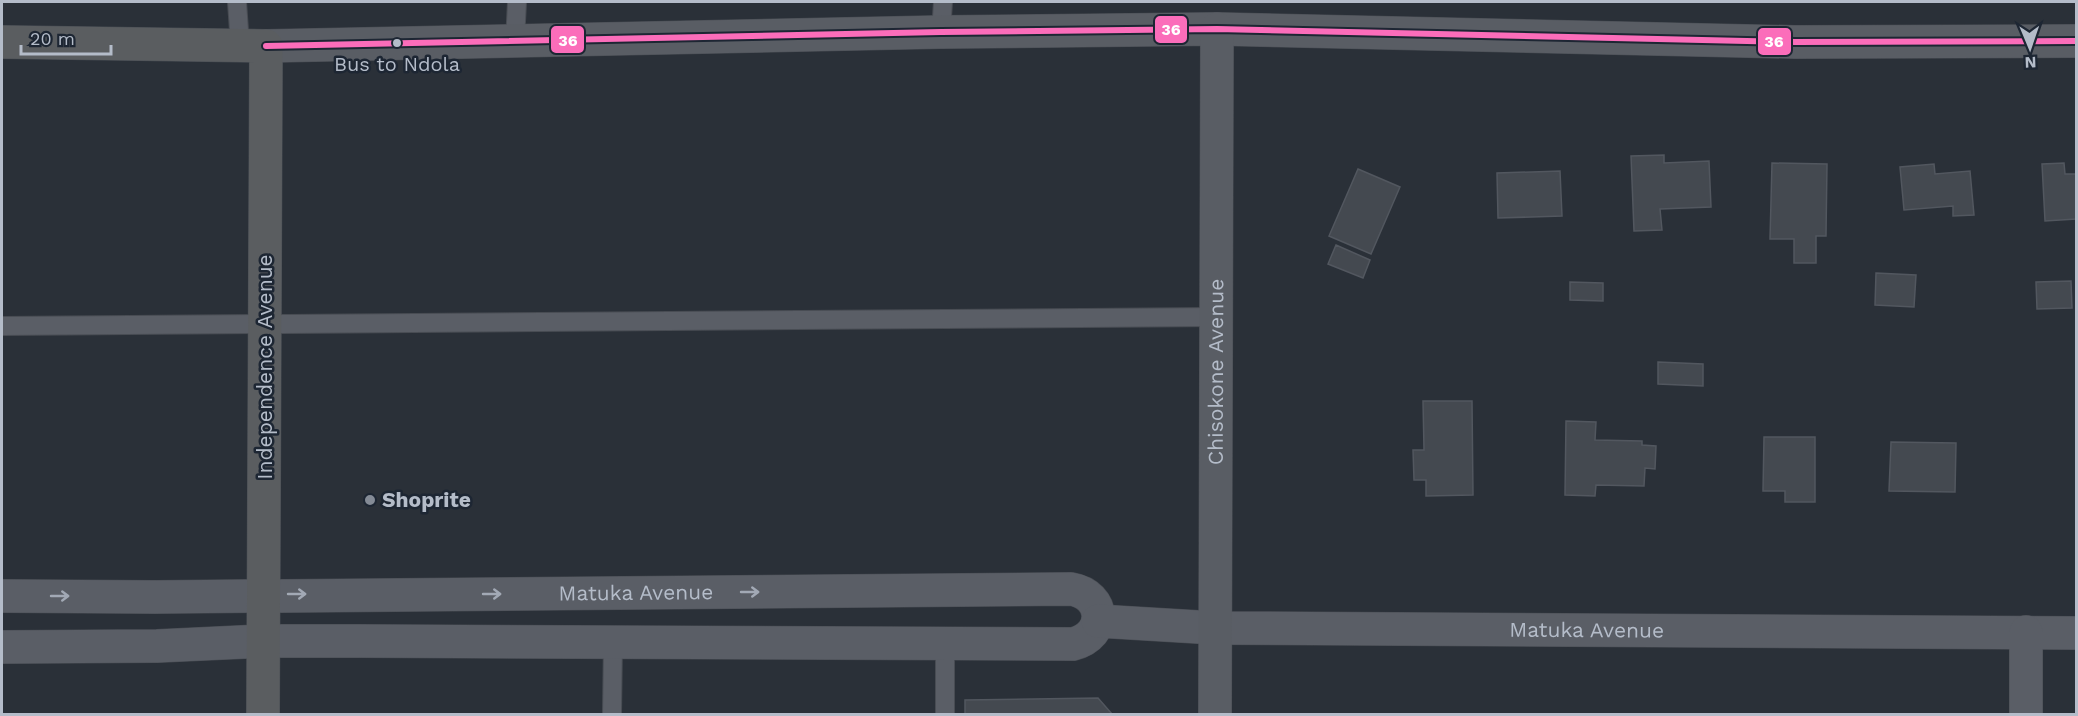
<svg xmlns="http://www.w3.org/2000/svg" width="2078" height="716" font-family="'Work Sans',sans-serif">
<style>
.building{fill:#444950;stroke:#52575f;stroke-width:1.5}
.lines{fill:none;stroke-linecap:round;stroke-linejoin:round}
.lane-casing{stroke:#484c53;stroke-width:20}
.street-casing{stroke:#484c53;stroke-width:34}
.secondary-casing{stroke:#484c53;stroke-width:34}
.highway-casing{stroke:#474c53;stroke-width:34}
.lane{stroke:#5a5e66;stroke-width:18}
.street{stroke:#5a5e66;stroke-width:33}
.secondary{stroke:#595d64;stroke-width:33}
.highway{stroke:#5a5d60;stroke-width:33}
.bus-1-casing{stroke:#1d2633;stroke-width:10}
.bus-1{stroke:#fb6dba;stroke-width:6}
.oneway{stroke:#a2a9b5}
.bus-dot{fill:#b4bcc9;stroke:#1d2633;stroke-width:2}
.poi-dot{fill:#848b96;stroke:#1d2633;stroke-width:2}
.labels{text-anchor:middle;stroke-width:5;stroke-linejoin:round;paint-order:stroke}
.bus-label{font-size:20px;fill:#b4bcc9;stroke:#1d2633}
.street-label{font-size:21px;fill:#b4bcc9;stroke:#1d2633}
.poi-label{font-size:21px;font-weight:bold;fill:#b4bcc9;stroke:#1d2633;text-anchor:start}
.line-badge{stroke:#1d2633;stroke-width:2}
.badge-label{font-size:16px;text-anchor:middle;font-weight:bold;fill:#fff}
</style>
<rect width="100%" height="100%" fill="#2a3038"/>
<!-- building -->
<path class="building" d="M1664 155V163L1709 161 1711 207 1660 209 1662 230 1634 231 1631 156Z
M1772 163 1827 164 1826 236H1816V263H1794V239H1770Z
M2064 163 2065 174H2076V219L2045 221 2042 164Z
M1934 164 1935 174 1970 171 1974 215 1953 216V206L1904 210 1900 167Z
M1358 169 1400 187 1371 254 1329 236Z
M1560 171 1562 216 1498 218 1497 173Z
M1336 245 1370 260 1363 278 1328 264Z
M1876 273 1916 275 1914 307 1875 305Z
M2071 281 2072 308 2037 309 2036 282Z
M1570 282 1603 283V301L1570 300Z
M1658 362 1703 364V386L1658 384Z
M1423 401H1472L1473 495 1426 496V480H1414L1413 450H1424Z
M1566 421 1596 422 1595 440 1642 441V445L1656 446 1655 469 1645 468 1644 486 1596 485 1595 496 1565 495Z
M1764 437H1815V502H1785V491H1763Z
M1891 442 1956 443 1955 492 1889 491Z
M1098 698 1112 714H965V700Z"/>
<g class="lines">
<defs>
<path id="lane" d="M237 2 240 45
M941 32 943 2
M515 41 517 2
M2 326 1215 317
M612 714 613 642
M945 714V643"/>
<g id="street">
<path id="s1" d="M2 596 155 597 1071 589C1106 595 1108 635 1073 644L359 641H264L157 646 2 647"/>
<path id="s2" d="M1098 621 1215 628 2076 633"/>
<path d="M2026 632V714"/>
</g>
<g id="secondary">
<path d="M266 46 941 32 1217 29 1795 42 2076 41"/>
<path id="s3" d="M1215 714 1217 29"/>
</g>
<path id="highway" d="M2 42 266 46 263 714"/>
</defs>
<!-- lane casing -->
<use href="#lane" class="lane-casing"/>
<!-- street casing -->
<use href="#street" class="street-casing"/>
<!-- secondary casing -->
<use href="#secondary" class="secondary-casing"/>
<!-- highway casing -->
<use href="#highway" class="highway-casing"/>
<!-- lane -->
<use href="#lane" class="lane"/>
<!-- street -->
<use href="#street" class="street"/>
<!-- secondary -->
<use href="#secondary" class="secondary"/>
<!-- highway -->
<use href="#highway" class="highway"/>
<defs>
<path id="bus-1" d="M266 46 941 32 1217 29 1795 42 2076 41"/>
</defs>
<!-- bus-1 casing -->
<use href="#bus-1" class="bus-1-casing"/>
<!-- bus-1 -->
<use href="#bus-1" class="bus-1"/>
</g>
<!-- one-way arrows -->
<defs><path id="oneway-shaft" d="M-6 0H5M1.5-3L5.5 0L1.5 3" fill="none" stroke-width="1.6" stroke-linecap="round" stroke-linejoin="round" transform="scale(1.5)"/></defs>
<g class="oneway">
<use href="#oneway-shaft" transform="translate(750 592)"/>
<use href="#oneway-shaft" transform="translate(297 594)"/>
<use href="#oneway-shaft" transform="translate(492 594)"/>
<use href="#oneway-shaft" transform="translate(60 596)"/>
</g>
<!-- markers -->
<circle class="bus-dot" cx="397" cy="43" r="5"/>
<circle class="poi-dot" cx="370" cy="500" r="6"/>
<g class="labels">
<!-- bus labels -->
<g class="bus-label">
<text x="397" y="71">Bus to Ndola</text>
</g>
<!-- street labels -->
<g class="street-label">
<text transform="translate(265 367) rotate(-90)" y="7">Independence Avenue</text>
<text dy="7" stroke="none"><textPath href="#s3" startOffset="342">Chisokone Avenue</textPath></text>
<text dy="7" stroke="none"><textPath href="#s1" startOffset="634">Matuka Avenue</textPath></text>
<text dy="7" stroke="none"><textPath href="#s2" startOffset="489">Matuka Avenue</textPath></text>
</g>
<!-- poi labels -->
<g class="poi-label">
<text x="382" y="507">Shoprite</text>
</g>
</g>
<g class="line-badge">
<rect x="1154" y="15" width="34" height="29" rx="6" fill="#fb6dba"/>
<rect x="550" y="25" width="35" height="29" rx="6" fill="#fb6dba"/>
<rect x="1757" y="27" width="35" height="29" rx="6" fill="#fb6dba"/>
</g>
<g class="badge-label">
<text x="1171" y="35">36</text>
<text x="568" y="46">36</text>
<text x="1774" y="47">36</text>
</g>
<!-- border -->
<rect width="2078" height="716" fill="none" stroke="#b4bcc9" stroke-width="6"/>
<!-- north arrow -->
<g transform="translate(2030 48) rotate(178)" stroke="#1d2633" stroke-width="4.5" paint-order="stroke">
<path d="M0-4.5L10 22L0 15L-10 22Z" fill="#b4bcc9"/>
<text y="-9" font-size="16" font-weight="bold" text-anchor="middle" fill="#b4bcc9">N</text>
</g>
<!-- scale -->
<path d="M21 45v9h90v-9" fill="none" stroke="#b4bcc9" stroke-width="3"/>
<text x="30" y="45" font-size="18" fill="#b4bcc9" stroke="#1d2633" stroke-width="4.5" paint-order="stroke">20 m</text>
</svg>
